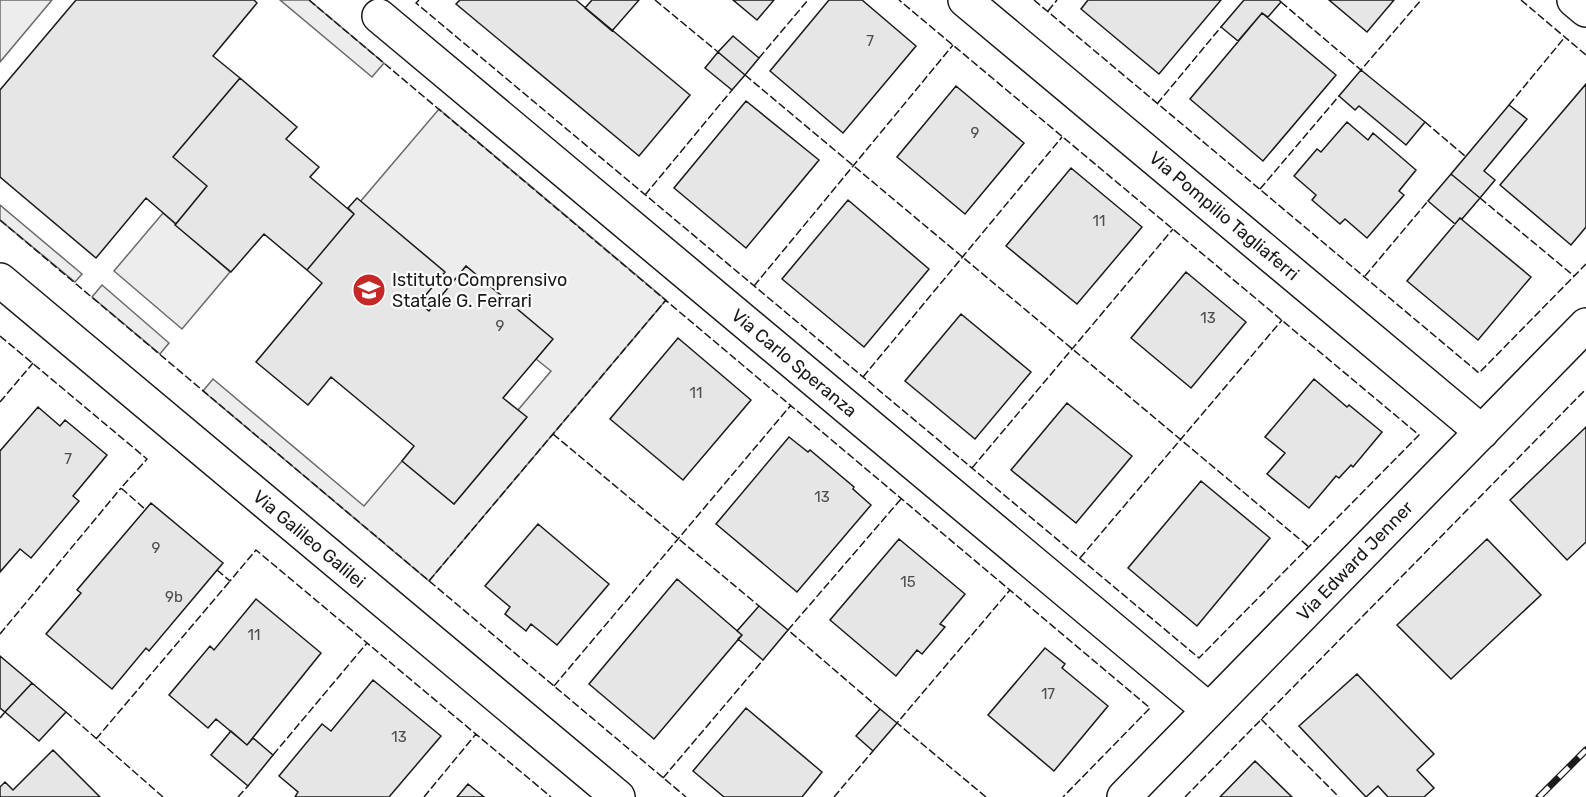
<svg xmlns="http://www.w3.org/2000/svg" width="1586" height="797" font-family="Rubik,sans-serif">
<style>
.built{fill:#ededed;stroke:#6a6a6a;stroke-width:1.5}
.building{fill:#e6e6e6;stroke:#1a1a1a;stroke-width:1.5}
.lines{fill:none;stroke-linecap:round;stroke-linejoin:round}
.minor-casing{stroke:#1a1a1a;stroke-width:36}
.minor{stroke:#fff;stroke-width:33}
.rail-casing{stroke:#1a1a1a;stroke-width:7}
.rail{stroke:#fff;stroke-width:4.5;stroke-dasharray:14;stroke-linecap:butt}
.fence{stroke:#1a1a1a;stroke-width:1.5;stroke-dasharray:8 3;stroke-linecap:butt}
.labels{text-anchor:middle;stroke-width:4.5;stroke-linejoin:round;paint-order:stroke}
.number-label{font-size:15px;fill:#4d4d4d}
.street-label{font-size:18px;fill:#1a1a1a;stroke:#fff}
.poi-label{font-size:18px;fill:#1a1a1a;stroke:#fff;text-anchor:start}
</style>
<rect width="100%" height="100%" fill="#fff"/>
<!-- built -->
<path class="built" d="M0 0H52L0 62Z
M280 0H309L384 63 372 77Z
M439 109 666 300 429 581 203 391 213 379 364 506 402 461 454 504 526 418 518 410 551 371 536 359 552 339 466 266 429 311 419 303 444 271 360 202Z
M0 205 82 274 75 282 0 220Z
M163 213 230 272 182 329 114 271Z
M102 285 169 343 160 354 92 297Z"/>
<!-- building -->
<path class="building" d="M76 0H254L257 3 213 56 240 78 173 157 207 186 176 224 146 198 96 258 0 177V90Z
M460 0H576L690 95 639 156 456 4Z
M592 0H639L612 31 585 8Z
M733 0H774L757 20Z
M829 0H862L916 46 843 133 770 71Z
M1088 0H1221L1159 74 1081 9Z
M1244 0H1279L1281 2 1268 17 1262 13 1238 41 1221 27Z
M1329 0H1394L1367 32Z
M1262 13 1336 75 1263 161 1190 99Z
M733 36 759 58 745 75 718 52Z
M718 52 745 75 732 90 705 68Z
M1361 70 1425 122 1406 145 1359 106 1355 110 1339 96Z
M240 78 297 127 286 139 319 167 310 177 354 214 307 270 264 234 231 272 175 225 207 186 173 157Z
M1586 84V227L1571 245 1500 185Z
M956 86 1024 143 965 214 897 157Z
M746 101 819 160 746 248 674 188Z
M1509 105 1527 119 1484 171 1495 180 1480 198 1451 174Z
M1347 122 1368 140 1373 133 1416 170 1399 191 1404 195 1367 238 1345 219 1340 224 1312 200 1316 195 1294 176 1317 149 1321 152Z
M1071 168 1142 227 1077 304 1006 246Z
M1451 174 1480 198 1462 219 1460 218 1455 224 1428 201Z
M357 198 445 272 419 303 429 311 466 266 553 339 503 398 527 417 454 504 402 461 414 446 331 377 308 405 256 362 322 283 307 270 354 214 348 208Z
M848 200 929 269 864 347 782 279Z
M1460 218 1531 277 1478 340 1407 281Z
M1186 272 1246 322 1191 388 1131 338Z
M961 314 1031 372 975 439 905 381Z
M678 338 751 400 683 480 610 419Z
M1314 379 1347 407 1349 405 1382 432 1353 467 1351 465 1339 478 1336 476 1309 508 1267 474 1285 453 1265 437Z
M1067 403 1132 456 1076 523 1011 470Z
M38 407 60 426 65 420 107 455 73 496 79 501 31 558 20 549 0 572V451Z
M1586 427V542L1567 560 1510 500Z
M789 437 808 452 810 450 854 487 853 489 871 505 797 592 716 524Z
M1201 481 1270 538 1197 626 1128 568Z
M151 503 223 563 149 651 146 648 112 689 46 634 81 593 77 590Z
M538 524 609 584 557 645 531 624 526 631 505 614 510 607 485 586Z
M899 539 965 594 940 624 945 627 922 654 917 650 896 676 830 620Z
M1487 539 1541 595 1451 679 1397 625Z
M677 579 742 635 654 739 589 684Z
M256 599 321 653 247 745 216 719 208 728 169 695 210 646 214 650Z
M759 606 788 630 763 660 738 639 742 635 737 631Z
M1045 648 1065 664 1062 668 1108 706 1054 771 988 715Z
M0 656 32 683 5 712 0 708Z
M1357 674 1434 754 1417 770 1434 788 1424 797H1388L1378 786 1366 797 1299 726Z
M373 680 441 736 389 797H295L298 792 279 776 322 724 331 731Z
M32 683 66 712 39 741 5 712Z
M746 708 822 772 802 797H724L693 771Z
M880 709 897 723 873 751 856 736Z
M231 731 247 745 253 738 273 755 248 786 211 755Z
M53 750 100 797H0V787L5 782 13 790Z
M1255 761 1292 797H1220Z
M468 784 484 797H457Z"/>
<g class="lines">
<defs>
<path id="minor" d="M965 0 1482 432
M1574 0 1586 10
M379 16 1209 710
M0 280 618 797
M1124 797 1586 325"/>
</defs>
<!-- minor casing -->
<use href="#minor" class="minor-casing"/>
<!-- minor -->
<use href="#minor" class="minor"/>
<defs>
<path id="rail" d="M1539 797 1586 750"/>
</defs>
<!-- rail casing -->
<use href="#rail" class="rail-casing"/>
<!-- rail -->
<use href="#rail" class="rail"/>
<!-- fence -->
<path class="fence" d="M309 0 1150 708 1063 797
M419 0 416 3 1199 658 1419 435 899 0
M655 0 718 52
M1034 0 1479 373 1586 264
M1521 0 1586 55
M1281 2 1361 70 1421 0
M1048 11 1057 0
M759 58 808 0
M745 75 1309 547
M1157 104 1221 27
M1509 105 1565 37
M1425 122 1465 156
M1260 189 1339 96
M645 195 732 90
M1480 198 1574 276
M0 220 686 797
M1365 276 1428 201
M754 286 953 45
M0 336 147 459 121 488 146 510
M863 377 1062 137
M0 402 33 363
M553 434 759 606
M972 468 1173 229
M1080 558 1282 320
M217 570 230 581 256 550 551 797
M429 581 666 300
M0 634 121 488
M554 686 791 405
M880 709 788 630 901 499
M66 712 163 797
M0 718 5 712
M1261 719 1339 797
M96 739 230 581
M273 755 367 643
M663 778 763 660
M238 797 248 786
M424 797 476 734
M834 797 873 751
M986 797 897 723 1010 590
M1185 797 1586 389"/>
</g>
<!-- icons -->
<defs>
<symbol id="school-disc" viewBox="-11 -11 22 22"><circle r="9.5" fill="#c62828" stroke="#fff"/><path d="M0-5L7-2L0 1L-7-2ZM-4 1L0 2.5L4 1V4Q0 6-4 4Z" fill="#fff"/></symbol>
</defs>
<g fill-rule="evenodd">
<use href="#school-disc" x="350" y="271" width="38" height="38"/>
</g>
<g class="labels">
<!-- number labels -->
<g class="number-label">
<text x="870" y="46">7</text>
<text x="975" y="138">9</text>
<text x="1099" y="226">11</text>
<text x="1208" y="323">13</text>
<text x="500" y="331">9</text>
<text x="696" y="398">11</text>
<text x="68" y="464">7</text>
<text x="822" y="502">13</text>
<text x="156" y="553">9</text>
<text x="908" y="587">15</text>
<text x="174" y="602">9b</text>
<text x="254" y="640">11</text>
<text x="1048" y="699">17</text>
<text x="399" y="742">13</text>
</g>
<!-- street labels -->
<g class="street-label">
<text transform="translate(1224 216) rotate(40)" y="6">Via Pompilio Tagliaferri</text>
<text transform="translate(794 363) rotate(40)" y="6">Via Carlo Speranza</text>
<text transform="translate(309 539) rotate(40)" y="6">Via Galileo Galilei</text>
<text transform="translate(1355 561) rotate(-46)" y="6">Via Edward Jenner</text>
</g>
<!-- poi labels -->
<g class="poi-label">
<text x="392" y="286">Istituto Comprensivo<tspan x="392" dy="21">Statale G. Ferrari</tspan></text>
</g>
</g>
</svg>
